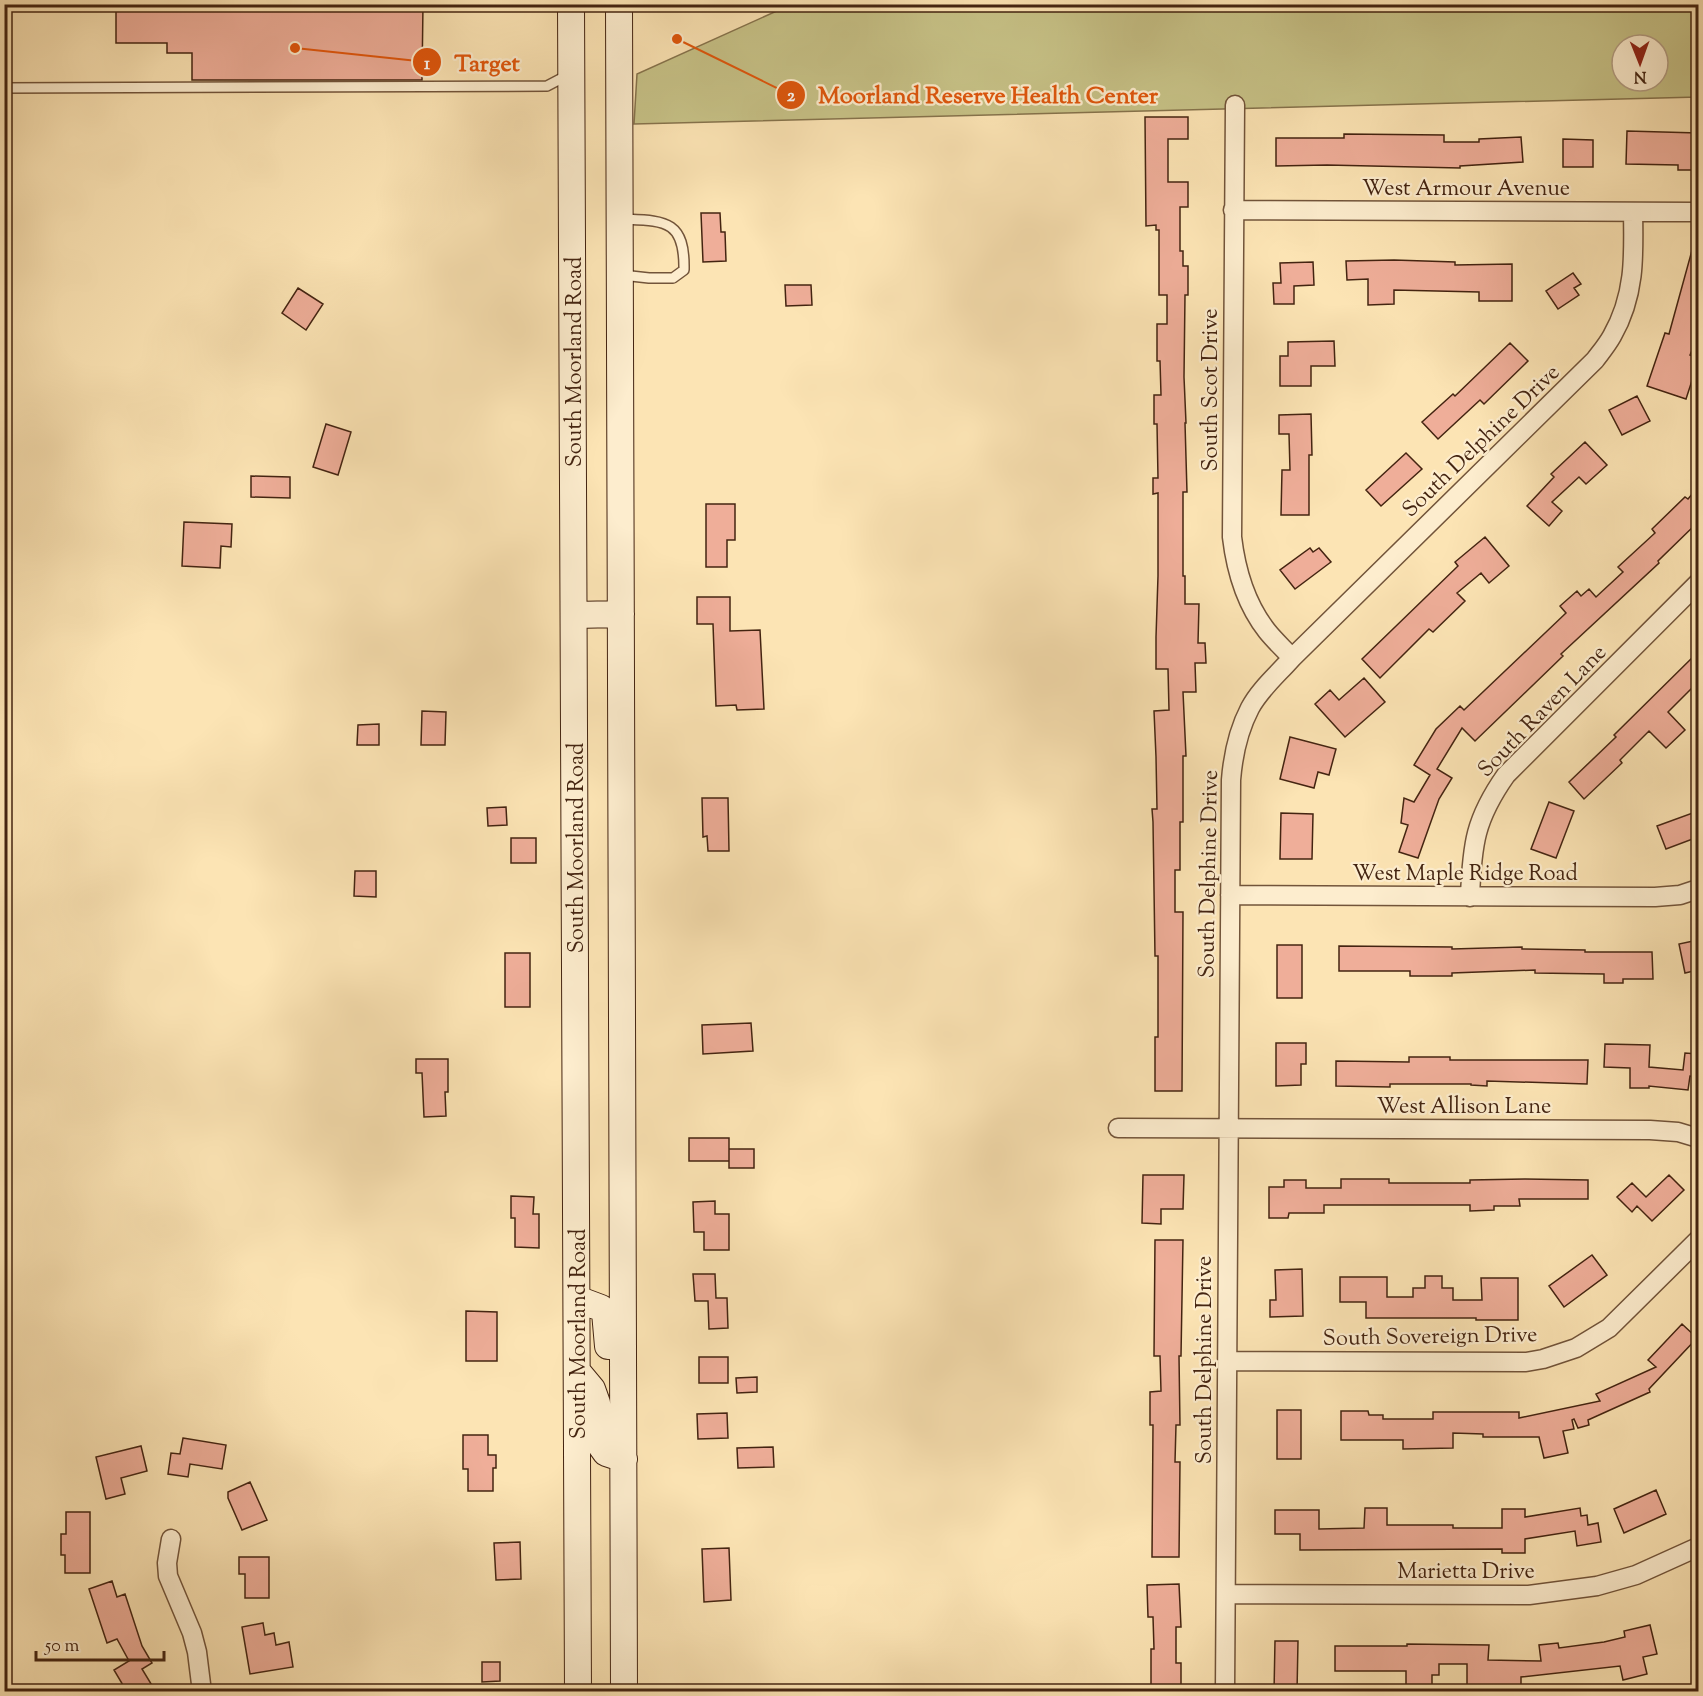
<svg xmlns="http://www.w3.org/2000/svg" width="1703" height="1696" font-family="'Sorts Mill Goudy',serif">
<style>
.green{fill:#c7c287;stroke:#86734c;stroke-width:1.5;fill-rule:evenodd}
.building{fill:#efae99;stroke:#442411;stroke-width:1.5}
.lines{fill:none;stroke-linecap:round;stroke-linejoin:round}
.lane-casing{stroke:#72543a;stroke-width:12}
.street-casing{stroke:#72543a;stroke-width:21}
.secondary-casing{stroke:#442411;stroke-width:28}
.lane{stroke:#fdedce;stroke-width:9}
.street{stroke:#fdedce;stroke-width:18}
.secondary{stroke:#fdedce;stroke-width:26}
.labels{text-anchor:middle;stroke-width:4.5;stroke-linejoin:round;paint-order:stroke}
.street-label{font-size:22px;fill:#442411;stroke:#fdedce}
.leader{fill:none;stroke:#e0560c;stroke-width:2}
.callout-dot{fill:#e0560c;stroke:#fdedce;stroke-width:2}
.mark-label{font-size:18px;text-anchor:middle;font-weight:bold;fill:#fff}
.callout-label{font-size:24px;text-anchor:middle;font-weight:bold;fill:#e0560c;stroke:#fdedce;stroke-width:4.5;stroke-linejoin:round;paint-order:stroke}
</style>
<rect width="100%" height="100%" fill="#fce4b4"/>
<filter id="stains"><feTurbulence type="fractalNoise" baseFrequency=".00333" numOctaves="4"/><feColorMatrix values="0 0 0 0 .2 0 0 0 0 .09 0 0 0 0 .02 0 0 0 .5 -.17"/></filter>
<radialGradient id="worn" r=".72"><stop offset=".6" stop-color="#630" stop-opacity="0"/><stop offset="1" stop-color="#630" stop-opacity=".3"/></radialGradient>
<!-- green -->
<path class="green" d="M790 5H1698V97L634 124 637 74ZM1622 45H1658V81H1622Z"/>
<!-- building -->
<path class="building" d="M116 4H423L422 80H192V53H167V43H116Z
M1145 117H1188V139H1168V182H1188V207H1180V251H1183V266H1188V295H1185L1184 377 1186 423H1185L1187 492H1183V576H1185V604H1199L1198 643H1205L1206 663H1195L1196 692H1183L1186 756H1183V822H1180V870H1175V912H1183L1182 1091H1155V1037H1158V956H1155L1153 822 1152 809H1157L1156 757 1154 711 1169 710 1168 669H1156V637L1158 576V493L1153 494V478H1158L1157 424H1154V395H1161L1160 361H1157V324H1167V295H1159V230H1156V225L1146 226Z
M1627 131 1698 133V164H1696L1697 170H1678V165L1626 164Z
M1344 134 1444 135V142H1479V139L1521 137 1523 162 1460 166V168L1327 165 1276 166V138H1344Z
M1563 139 1593 140V167H1563Z
M701 213H720L721 232H725L726 261 703 262Z
M1694 243H1698V319L1692 342 1695 343 1690 355 1698 358V362L1686 399 1647 386 1665 333 1669 334Z
M1394 260 1455 262V265L1512 264V301H1479V292L1394 290V304L1368 305V279L1347 280 1346 261Z
M1313 262 1314 285 1294 286V304H1274L1273 283H1281L1280 263Z
M1573 273 1581 284 1574 288 1579 295 1558 309 1546 291Z
M785 285H811L812 305 786 306Z
M298 288 323 304 306 330 282 313Z
M1334 341 1335 366H1311V386H1280V356H1288V342Z
M1510 343 1528 361 1484 404 1480 400 1438 439 1422 422 1453 394 1455 396Z
M1637 396 1650 421 1622 435 1609 410Z
M1311 414 1312 455H1309V515H1281L1282 470H1290L1289 434H1279V415Z
M326 424 351 432 338 475 313 467Z
M1585 442 1607 465 1586 484 1579 477 1552 502 1562 511 1549 526 1527 506 1554 477 1551 474Z
M1406 453 1422 469 1381 506 1366 490Z
M251 476 290 477V498L251 497Z
M1698 487V522L1658 561 1659 563 1561 654 1563 656 1475 741 1462 728 1437 769 1452 778 1439 799 1418 858 1399 852 1408 825 1401 823 1404 798 1414 802 1430 775 1414 765 1436 729 1460 706 1464 710 1566 613 1560 606 1577 591 1581 596 1589 589 1596 597 1623 572 1618 567 1655 533 1652 529 1685 497 1688 499Z
M706 504H735V540H727V567H706Z
M184 522 232 524 231 547 221 546 220 568 182 566Z
M1485 537 1509 566 1489 583 1481 573 1457 593 1465 601 1433 632 1429 629 1380 678 1362 659 1458 566 1455 562Z
M1310 548 1313 552 1319 548 1331 562 1295 589 1280 570Z
M697 597H730V631L760 630 764 709 737 710 736 705 716 706 713 624H697Z
M1698 652V682L1668 712 1685 730 1666 748 1649 731 1620 760 1622 763 1584 799 1569 782 1616 737 1614 735Z
M1364 678 1385 702 1345 737 1315 704 1330 690 1339 700Z
M422 711 446 712 445 745H421Z
M379 724V745H357L358 725Z
M1290 737 1336 749 1329 775 1318 772 1314 788 1280 779Z
M702 798H728L729 851H708L707 836 703 837Z
M1549 802 1574 811 1556 858 1531 849Z
M506 807 507 825 488 826 487 808Z
M1698 811V837L1666 849 1657 826Z
M1281 813 1313 814 1312 859H1280Z
M511 838H536V863H511Z
M355 871H376V897L354 896Z
M1698 940V970L1685 973 1679 944Z
M1277 945H1302V998H1277Z
M1339 946 1452 947V949L1522 947V949L1585 950V952H1652L1653 979H1623V983H1604V974L1535 973V970L1452 973V976H1410V971H1339Z
M505 953H530V1007H505Z
M751 1023 753 1051 703 1054 702 1025Z
M1276 1043H1306V1064H1301V1085L1276 1086Z
M1605 1044 1650 1045 1649 1067 1683 1070 1685 1053 1698 1054V1077L1690 1076 1688 1090 1649 1086V1088H1630V1068L1604 1067Z
M1409 1057H1450V1060H1588L1587 1084 1487 1081V1086L1471 1085V1084H1390V1087L1336 1086V1061L1409 1062Z
M416 1059H448V1092H445L446 1116 424 1117 422 1073H416Z
M689 1138H729V1161H689Z
M729 1149H754V1168H729Z
M1143 1175H1184L1183 1209H1161V1224L1142 1223Z
M1669 1175 1684 1190 1652 1221 1637 1206 1632 1212 1617 1197 1632 1183 1646 1197Z
M1341 1179H1389V1183H1470V1180L1525 1179 1588 1180V1199H1519L1520 1206H1494V1210L1470 1211V1205H1324V1213H1289L1288 1218H1269V1187H1284V1180H1306V1188H1341Z
M511 1196 534 1197 533 1214H539V1248L515 1247V1218H511Z
M715 1201V1214H729V1250H704V1232H694L693 1202Z
M1155 1240H1183L1181 1356H1179L1180 1425H1176L1175 1462H1180L1179 1557H1152L1153 1425H1150V1392L1161 1391 1160 1356H1154Z
M1592 1255 1607 1275 1564 1307 1549 1286Z
M1302 1269 1303 1316 1270 1317V1300H1276L1275 1270Z
M693 1274H715L716 1298H727L728 1328 709 1329 708 1301H695Z
M1425 1276H1442V1288H1453V1300H1482L1481 1278H1518V1320H1476V1318H1366V1302H1340V1277H1387V1297H1413V1288H1425Z
M466 1311 497 1312V1361H466Z
M1682 1324 1697 1338 1649 1389 1650 1392 1588 1420 1589 1425 1578 1428 1574 1419 1572 1420 1574 1429 1563 1431 1568 1453 1544 1458 1539 1437H1483V1434L1453 1433V1448L1403 1449V1440H1341V1411H1368L1369 1415H1383V1419H1433V1412H1519V1418L1600 1401 1596 1394 1656 1367 1648 1360Z
M699 1357H728V1383H699Z
M757 1377V1392L737 1393 736 1378Z
M1277 1410H1301V1459H1277Z
M727 1413 728 1438 698 1439 697 1414Z
M463 1435H488V1455H496V1468H493V1491H468V1469H463Z
M183 1438 226 1445 222 1469 190 1464 188 1477 168 1474 171 1453 180 1454Z
M141 1446 147 1471 121 1478 125 1494 106 1499 96 1457Z
M773 1447 774 1467 738 1468 737 1448Z
M250 1482 267 1520 242 1530 228 1498V1492Z
M1656 1490 1666 1514 1624 1533 1614 1509Z
M1365 1508H1387V1525H1453V1528H1502V1509H1525V1517L1580 1508 1581 1516 1587 1515 1588 1525 1598 1523 1601 1542 1577 1546 1575 1531 1525 1539V1553H1502V1549L1300 1550V1534H1275V1510H1319V1529L1364 1528Z
M66 1512H90V1573H65V1555H61V1534H66Z
M520 1542 521 1579 496 1580 494 1543Z
M729 1548 731 1600 704 1602 702 1549Z
M239 1557H269V1598H245V1574H239Z
M112 1581 117 1597 125 1594 142 1646 152 1663 142 1669 156 1692H127L114 1670 129 1661 117 1639 107 1643 89 1589Z
M1179 1584 1181 1627H1176V1663H1181V1690L1151 1691V1649H1154L1153 1617H1148L1147 1585Z
M263 1623 265 1635 274 1633 276 1645 289 1642 293 1667 250 1674 242 1627Z
M1650 1625 1657 1654 1643 1657 1647 1674 1623 1680 1620 1666 1521 1677V1688L1467 1687V1664H1439V1675H1432V1688H1406V1671H1335V1646H1407V1644L1489 1645 1488 1660 1541 1661 1539 1645 1558 1643 1559 1648 1604 1642 1625 1637 1624 1631Z
M1275 1641H1298L1297 1692H1274Z
M482 1662H500V1681L482 1682Z"/>
<g class="lines">
<defs>
<path id="lane" d="M4 88 547 86 568 75
M622 275 649 278H673L684 270C685 219 664 221 622 219"/>
<path id="street" d="M1235 105 1232 537C1236 571 1245 603 1267 631 1275 641 1284 649 1292 658
M1233 210 1698 212
M1230 895 1655 897 1680 895 1698 889
M1470 897C1472 844 1475 819 1506 775L1698 583
M1118 1128 1650 1130 1678 1132 1698 1138
M1227 1361 1526 1362 1543 1359 1576 1348 1609 1328 1698 1240
M171 1539 167 1563 168 1576 192 1633 197 1652 202 1692
M1226 1594 1529 1595 1597 1586 1636 1575 1698 1547
M1225 1692 1231 780C1233 755 1238 731 1250 708 1260 689 1278 674 1292 658L1595 360C1601 352 1607 345 1612 336 1635 296 1634 257 1633 212"/>
<path id="secondary" d="M571 4 578 1692
M619 4 624 1692
M574 615 621 614
M577 1299 601 1308 605 1312 608 1346
M577 1371 592 1389 597 1403 601 1446 606 1453 624 1459"/>
</defs>
<!-- lane casing -->
<use href="#lane" class="lane-casing"/>
<!-- street casing -->
<use href="#street" class="street-casing"/>
<!-- secondary casing -->
<use href="#secondary" class="secondary-casing"/>
<!-- lane -->
<use href="#lane" class="lane"/>
<!-- street -->
<use href="#street" class="street"/>
<!-- secondary -->
<use href="#secondary" class="secondary"/>
</g>
<g class="labels">
<!-- street labels -->
<g class="street-label">
<text x="1466" y="195">West Armour Avenue</text>
<text transform="translate(573 362) rotate(-90)" y="8">South Moorland Road</text>
<text transform="translate(1209 390) rotate(-90)" y="8">South Scot Drive</text>
<text transform="translate(1480 440) rotate(-44)" y="8">South Delphine Drive</text>
<text transform="translate(1541 710) rotate(-46)" y="8">South Raven Lane</text>
<text transform="translate(575 848) rotate(-90)" y="8">South Moorland Road</text>
<text x="1465" y="880">West Maple Ridge Road</text>
<text transform="translate(1207 874) rotate(-89)" y="8">South Delphine Drive</text>
<text x="1464" y="1113">West Allison Lane</text>
<text transform="translate(577 1334) rotate(-90)" y="8">South Moorland Road</text>
<text transform="translate(1430 1335) rotate(-1)" y="8">South Sovereign Drive</text>
<text transform="translate(1203 1360) rotate(-90)" y="8">South Delphine Drive</text>
<text x="1466" y="1578">Marietta Drive</text>
</g>
</g>
<!-- callouts -->
<path class="leader" d="M295 48L427 62M677 39L791 95"/>
<g class="callout-dot">
<circle cx="295" cy="48" r="6"/>
<circle cx="677" cy="39" r="6"/>
<circle cx="427" cy="62" r="15"/>
<circle cx="791" cy="95" r="15"/>
</g>
<g class="mark-label">
<text x="427" y="69">1</text>
<text x="791" y="101">2</text>
</g>
<g class="callout-label">
<text x="487" y="71">Target</text>
<text x="988" y="103">Moorland Reserve Health Center</text>
</g>
<!-- margin -->
<rect width="1703" height="1696" fill="none" stroke="#fce4b4" stroke-width="24"/>
<rect x="6" y="6" width="1691" height="1684" fill="none" stroke="#442411" stroke-width="3"/>
<rect x="12" y="12" width="1679" height="1672" fill="none" stroke="#442411" stroke-width="1.5"/>
<!-- north arrow -->
<g transform="translate(1640 63) rotate(179)"><circle r="28" fill="#fdedce" stroke="#b39d82" stroke-width="1.5"/>
<path d="M0-4.5L10 22L0 15L-10 22Z" fill="#8f2418"/>
<text y="-9" font-size="16" font-weight="bold" text-anchor="middle" fill="#442411">N</text>
</g>
<!-- scale -->
<path d="M36 1651v9h128v-9" fill="none" stroke="#442411" stroke-width="3"/>
<text x="45" y="1651" font-size="18" fill="#442411" stroke="#fdedce" stroke-width="4.5" paint-order="stroke">50 m</text>
<rect width="100%" height="100%" filter="url(#stains)"/>
<rect width="100%" height="100%" fill="url(#worn)"/>
</svg>
